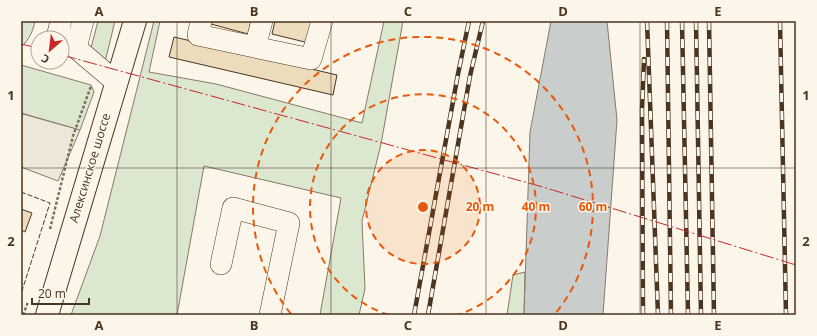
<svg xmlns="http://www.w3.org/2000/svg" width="817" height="336" font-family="'Open Sans',sans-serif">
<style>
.green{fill:#dce7d0;stroke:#887966}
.parking{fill:#ede7d9;stroke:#887966}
.water{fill:#c9cecd;stroke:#887966}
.building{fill:#ecdcbc;stroke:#4a3520}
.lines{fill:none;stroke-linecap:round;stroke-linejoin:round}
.minor-casing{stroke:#4a3520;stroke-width:22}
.major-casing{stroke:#4a3520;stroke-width:24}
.path{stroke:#7f6f5c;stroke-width:2.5;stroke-dasharray:3 2;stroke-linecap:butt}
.minor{stroke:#fbf6e9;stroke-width:21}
.major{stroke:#fbf6e9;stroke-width:22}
.rail-casing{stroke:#4a3520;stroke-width:4.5}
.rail{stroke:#fbf6e9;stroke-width:3;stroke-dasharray:9;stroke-linecap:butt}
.fence{stroke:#4a3520;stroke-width:1;stroke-dasharray:5 2;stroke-linecap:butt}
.power{stroke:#c62828;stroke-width:1;stroke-dasharray:14 3 2 3;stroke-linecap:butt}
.grid{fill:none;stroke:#4a3520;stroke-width:1;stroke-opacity:0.55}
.ring{fill:none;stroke:#e8590c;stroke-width:2;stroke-dasharray:7 5}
.labels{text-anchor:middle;stroke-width:3;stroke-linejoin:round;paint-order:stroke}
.street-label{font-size:12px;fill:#4a3520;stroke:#fbf6e9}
.centre{fill:#e8590c;stroke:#fbf6e9;stroke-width:2}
.ring-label{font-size:12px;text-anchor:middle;font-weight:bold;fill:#e8590c;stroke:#fbf6e9;stroke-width:3;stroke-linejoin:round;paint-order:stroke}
.neatline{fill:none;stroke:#4a3520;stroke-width:1.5}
.grid-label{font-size:13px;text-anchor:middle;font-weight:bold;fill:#4a3520}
</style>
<rect width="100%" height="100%" fill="#fbf6e9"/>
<!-- green -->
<path class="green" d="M21 21H35C33 31 29 40 21 47Z
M98 21H115L105 62 91 48Z
M154 21H160L149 72 216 84 362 123 384 21H403L381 144 362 221 365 289 359 315H320L341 198 204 166 177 315H71L100 236Z
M21 65 91 85 94 92 80 130 21 113Z
M525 272 524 315H507L513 275Z"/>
<!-- parking -->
<path class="parking" d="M23 114 80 130 58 181 21 167V120Z"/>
<!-- water -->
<path class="water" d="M551 21H607L617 120 603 315H524L530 132Z"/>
<!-- building -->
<path class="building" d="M211 21H251L248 34 211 24Z
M275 21H315L309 43 272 34Z
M174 37 337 75 333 95 169 57Z
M21 209 32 213 25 232 21 230Z"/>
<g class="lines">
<defs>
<path id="minor" d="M61 21 58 33 76 48
M83 21 76 48 116 82
M201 21 198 35 311 59 322 21
M255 47 262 21
M221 264 233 208 289 223 270 315"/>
<path id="major" d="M47 315 135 21"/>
</defs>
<!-- minor casing -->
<use href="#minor" class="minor-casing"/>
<!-- major casing -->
<use href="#major" class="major-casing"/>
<!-- path -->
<path class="path" d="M50 229 73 136 91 86
M23 315 28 302"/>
<!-- minor -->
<use href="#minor" class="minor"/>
<!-- major -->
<use href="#major" class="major"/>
<defs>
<path id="rail" d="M647 21 658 315
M667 21 671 315
M682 21 688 315
M696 21 701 315
M709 21 714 315
M780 21 786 315
M414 315 458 74 469 21
M428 315 470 76 483 21
M643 315 642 110 644 59"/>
</defs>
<!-- rail casing -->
<use href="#rail" class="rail-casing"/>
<!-- rail -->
<use href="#rail" class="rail"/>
<!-- fence -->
<path class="fence" d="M21 192 50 203 21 294"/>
<!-- power -->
<path class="power" d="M21 44 38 48
M62 55 543 187 796 265"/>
</g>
<!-- grid -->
<path class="grid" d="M177 21V315M331 21V315M486 21V315M640 21V315M21 168H796"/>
<!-- distance rings -->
<circle cx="423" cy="207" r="57" fill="#e8590c" fill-opacity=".12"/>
<g class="ring">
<circle cx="423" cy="207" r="57"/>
<path d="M389 315A113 113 0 1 1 457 315"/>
<path d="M291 314A170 170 0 1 1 555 314"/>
</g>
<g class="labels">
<!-- street labels -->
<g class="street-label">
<text transform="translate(90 168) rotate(-73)" y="4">Алексинское шоссе</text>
</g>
</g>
<circle cx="423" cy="207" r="6" class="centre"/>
<g class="ring-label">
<text x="480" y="211">20 m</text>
<text x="536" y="211">40 m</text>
<text x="593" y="211">60 m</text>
</g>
<!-- border -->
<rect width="817" height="336" fill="none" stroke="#fbf6e9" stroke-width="44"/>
<!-- north arrow -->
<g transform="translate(50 50) rotate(208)"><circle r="19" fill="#fbf6e9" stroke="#b4a999"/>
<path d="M0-3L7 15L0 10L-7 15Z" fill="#c62828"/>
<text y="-6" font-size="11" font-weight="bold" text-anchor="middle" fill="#4a3520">С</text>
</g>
<!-- scale -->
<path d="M32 298v6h57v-6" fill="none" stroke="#4a3520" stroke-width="2"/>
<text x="38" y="298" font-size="12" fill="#4a3520" stroke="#fbf6e9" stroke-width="3" paint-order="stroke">20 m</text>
<rect x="22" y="22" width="773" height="292" class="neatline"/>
<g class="grid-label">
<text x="99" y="16">A</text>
<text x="254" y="16">B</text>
<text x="408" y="16">C</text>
<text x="563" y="16">D</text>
<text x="718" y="16">E</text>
<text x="11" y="100">1</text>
<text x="806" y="100">1</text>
<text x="11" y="246">2</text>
<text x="806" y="246">2</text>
<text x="99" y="330">A</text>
<text x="254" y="330">B</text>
<text x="408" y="330">C</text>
<text x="563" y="330">D</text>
<text x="718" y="330">E</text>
</g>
</svg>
